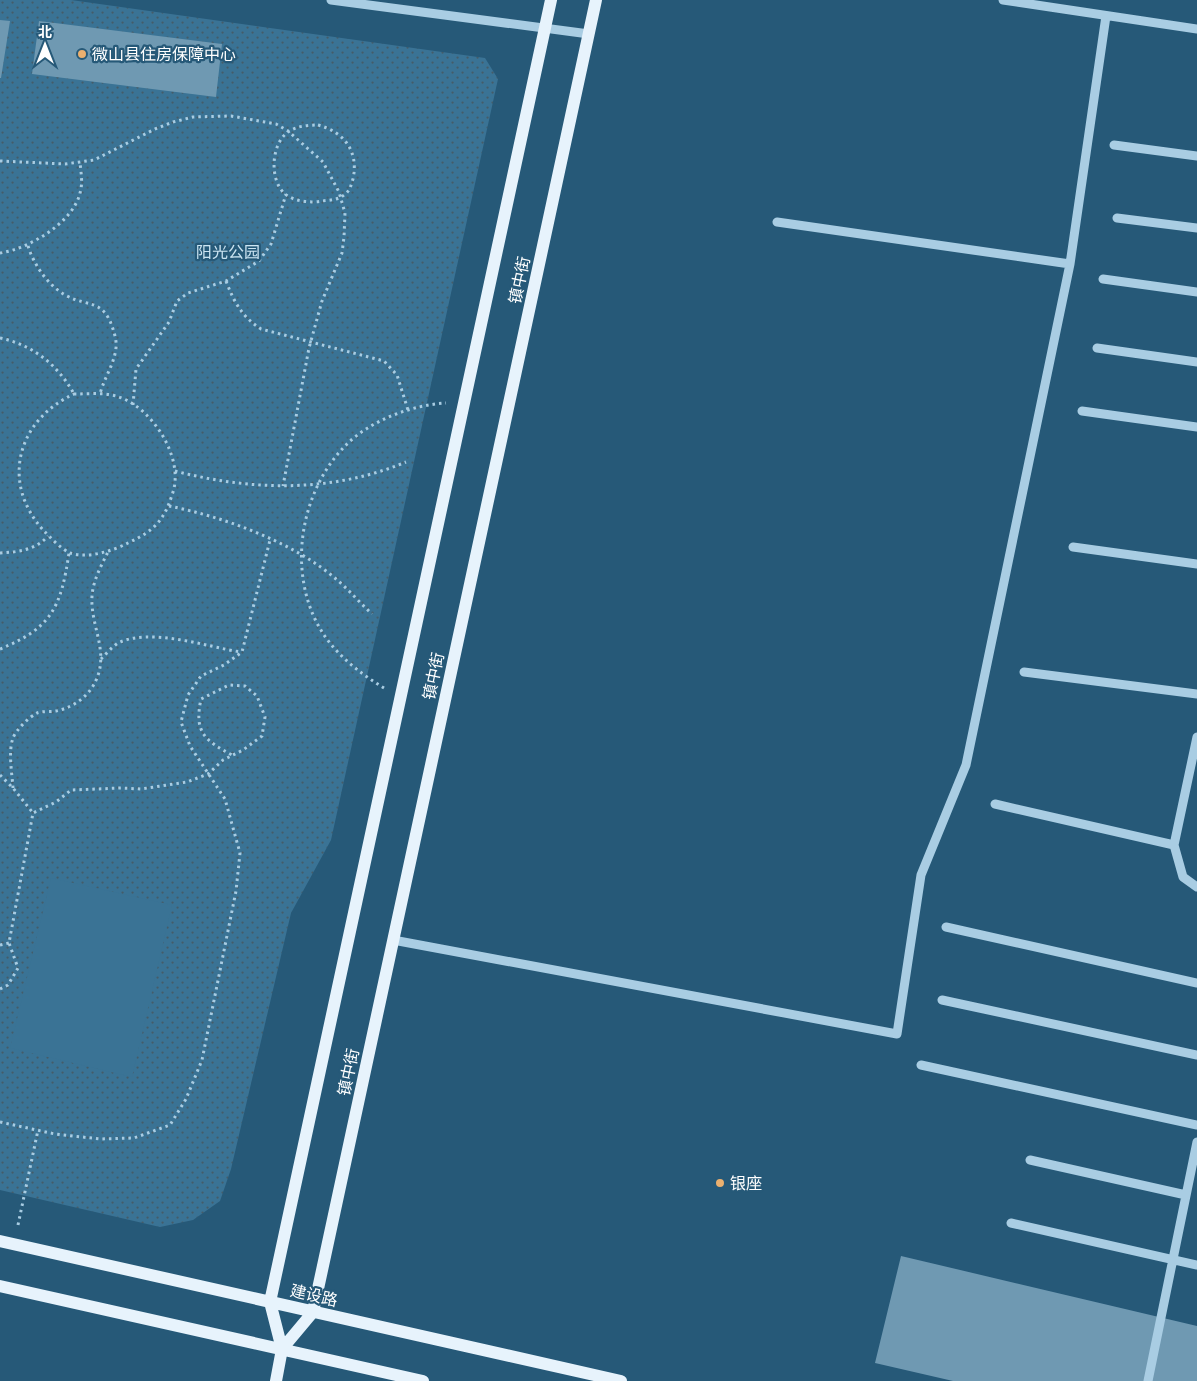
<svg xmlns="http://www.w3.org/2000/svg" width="1197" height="1381" font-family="Poppins,'Noto Sans SC',sans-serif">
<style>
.park{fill:url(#park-dots)}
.pitch{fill:#3a7395}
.building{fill:#6f99b2}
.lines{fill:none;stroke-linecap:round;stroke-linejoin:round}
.path{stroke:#a9cde3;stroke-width:3;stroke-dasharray:2.5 4;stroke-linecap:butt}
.minor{stroke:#a9cde3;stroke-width:9}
.major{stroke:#e7f3fc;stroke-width:12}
.poi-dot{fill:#ebb06f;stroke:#265978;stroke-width:2}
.labels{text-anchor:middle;stroke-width:4.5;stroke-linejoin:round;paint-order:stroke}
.poi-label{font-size:16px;fill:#fff;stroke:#265978;text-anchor:start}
.park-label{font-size:16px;fill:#cbe4f2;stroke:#265978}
.street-label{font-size:16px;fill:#fff;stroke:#265978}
</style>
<defs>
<pattern id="park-dots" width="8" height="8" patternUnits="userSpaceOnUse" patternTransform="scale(1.25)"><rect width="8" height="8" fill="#3a7395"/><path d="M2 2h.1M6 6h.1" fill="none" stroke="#455c69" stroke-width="1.8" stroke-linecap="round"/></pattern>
</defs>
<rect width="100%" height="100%" fill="#265978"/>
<!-- park -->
<path class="park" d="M0 0H71L485 58 498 79 331 840 291 913 231 1169 220 1201 193 1220 160 1227 0 1190Z"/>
<!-- pitch -->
<path class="pitch" d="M51 878 172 905 132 1077 10 1048Z"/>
<!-- building -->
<path class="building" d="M0 20 10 21 1 78H0Z
M39 21 222 44 216 97 32 74Z
M901 1256 1197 1326V1381H953L875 1363Z"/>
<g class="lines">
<!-- path -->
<path class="path" d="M318 125C344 132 359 151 353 179 351 185 350 191 344 195 338 200 330 200 322 201 311 203 295 202 285 194 269 180 271 144 288 132 296 126 308 125 318 125Z
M0 161 65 164 94 160 155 129 173 122 193 117 231 116 276 124 288 131 323 162 339 192 345 213 344 237 342 253 322 301 309 348 283 486
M28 246C34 265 48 286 67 296 88 307 102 299 112 326 114 332 117 341 116 348 114 365 104 378 100 394
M0 253C28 249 73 223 80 193 83 183 81 173 80 162
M226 281C234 302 242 317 261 329L384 361 397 375 408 410
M0 338C33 345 58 365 74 394
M74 394C88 394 105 392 119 397 152 408 184 457 173 492 164 521 155 530 128 543 112 551 88 559 70 553 61 549 50 537 44 531 0 483 17 420 74 394Z
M133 405 136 369 169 322 177 301 188 293 226 281 259 261 271 244 286 194
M175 471C252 491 331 493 406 462
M169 506C224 517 293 542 336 579 349 590 360 603 372 614
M0 553C18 552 36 550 48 536
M0 649C52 628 61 607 69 553
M101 659C106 654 112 647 118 643 151 627 207 647 241 652
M384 688C361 674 339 657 324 635 286 578 298 493 346 445 371 420 412 405 446 403
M0 775 13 788 33 813
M13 788C12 773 8 752 13 738 16 730 29 717 37 713 42 711 50 712 56 711 71 708 85 699 93 686 112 654 90 628 92 596 93 580 102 564 109 550
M0 945 9 943
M0 989 8 985 18 968 9 943 33 813 56 802 71 790 121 788 141 789 187 782 208 774 223 760 243 750 262 736 265 717 257 696 245 686 229 685 201 699C194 732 204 740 232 755
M0 1122 55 1134 100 1139 134 1138 170 1125 186 1099 202 1060 236 891 240 853 225 799 190 746 181 722 188 695 201 676 224 665 242 652 270 540
M18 1225 38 1130"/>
<!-- minor -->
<path class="minor" d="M331 0 589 34
M1003 0 1197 29
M1114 145 1197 156
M1117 218 1197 228
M777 222 1070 264
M1103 279 1197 292
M1097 348 1197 362
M1082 411 1197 427
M1073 547 1197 564
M1024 672 1197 694
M1197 737 1174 845 1183 877 1197 887
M995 804 1174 845
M946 927 1197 983
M393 940 897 1034 921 875 966 765 1070 264 1106 16
M942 1000 1197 1055
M921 1065 1197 1125
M1030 1160 1186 1195
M1011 1223 1197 1265
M1148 1381 1197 1142"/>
<!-- major -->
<path class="major" d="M0 1241 621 1381
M0 1286 423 1381
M282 1349 313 1312 596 0
M276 1381 282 1349 270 1302 551 0"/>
</g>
<!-- markers -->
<g class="poi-dot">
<circle cx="82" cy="54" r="5"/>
<circle cx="720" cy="1183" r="5"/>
</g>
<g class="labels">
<!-- poi labels -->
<g class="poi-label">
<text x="92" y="60">微山县住房保障中心</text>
<text x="730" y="1189">银座</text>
</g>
<!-- park labels -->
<g class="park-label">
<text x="228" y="258">阳光公园</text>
</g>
<!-- street labels -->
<g class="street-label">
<text transform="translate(519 280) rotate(-78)" y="6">镇中街</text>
<text transform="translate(433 676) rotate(-78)" y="6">镇中街</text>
<text transform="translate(348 1072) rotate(-78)" y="6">镇中街</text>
<text transform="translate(314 1295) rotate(13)" y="6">建设路</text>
</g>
</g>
<!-- north arrow -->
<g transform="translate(45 45)" stroke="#265978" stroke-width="4" paint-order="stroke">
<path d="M0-4L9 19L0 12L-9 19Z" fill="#ffffff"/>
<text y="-8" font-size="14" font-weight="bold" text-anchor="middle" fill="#ffffff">北</text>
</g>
</svg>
